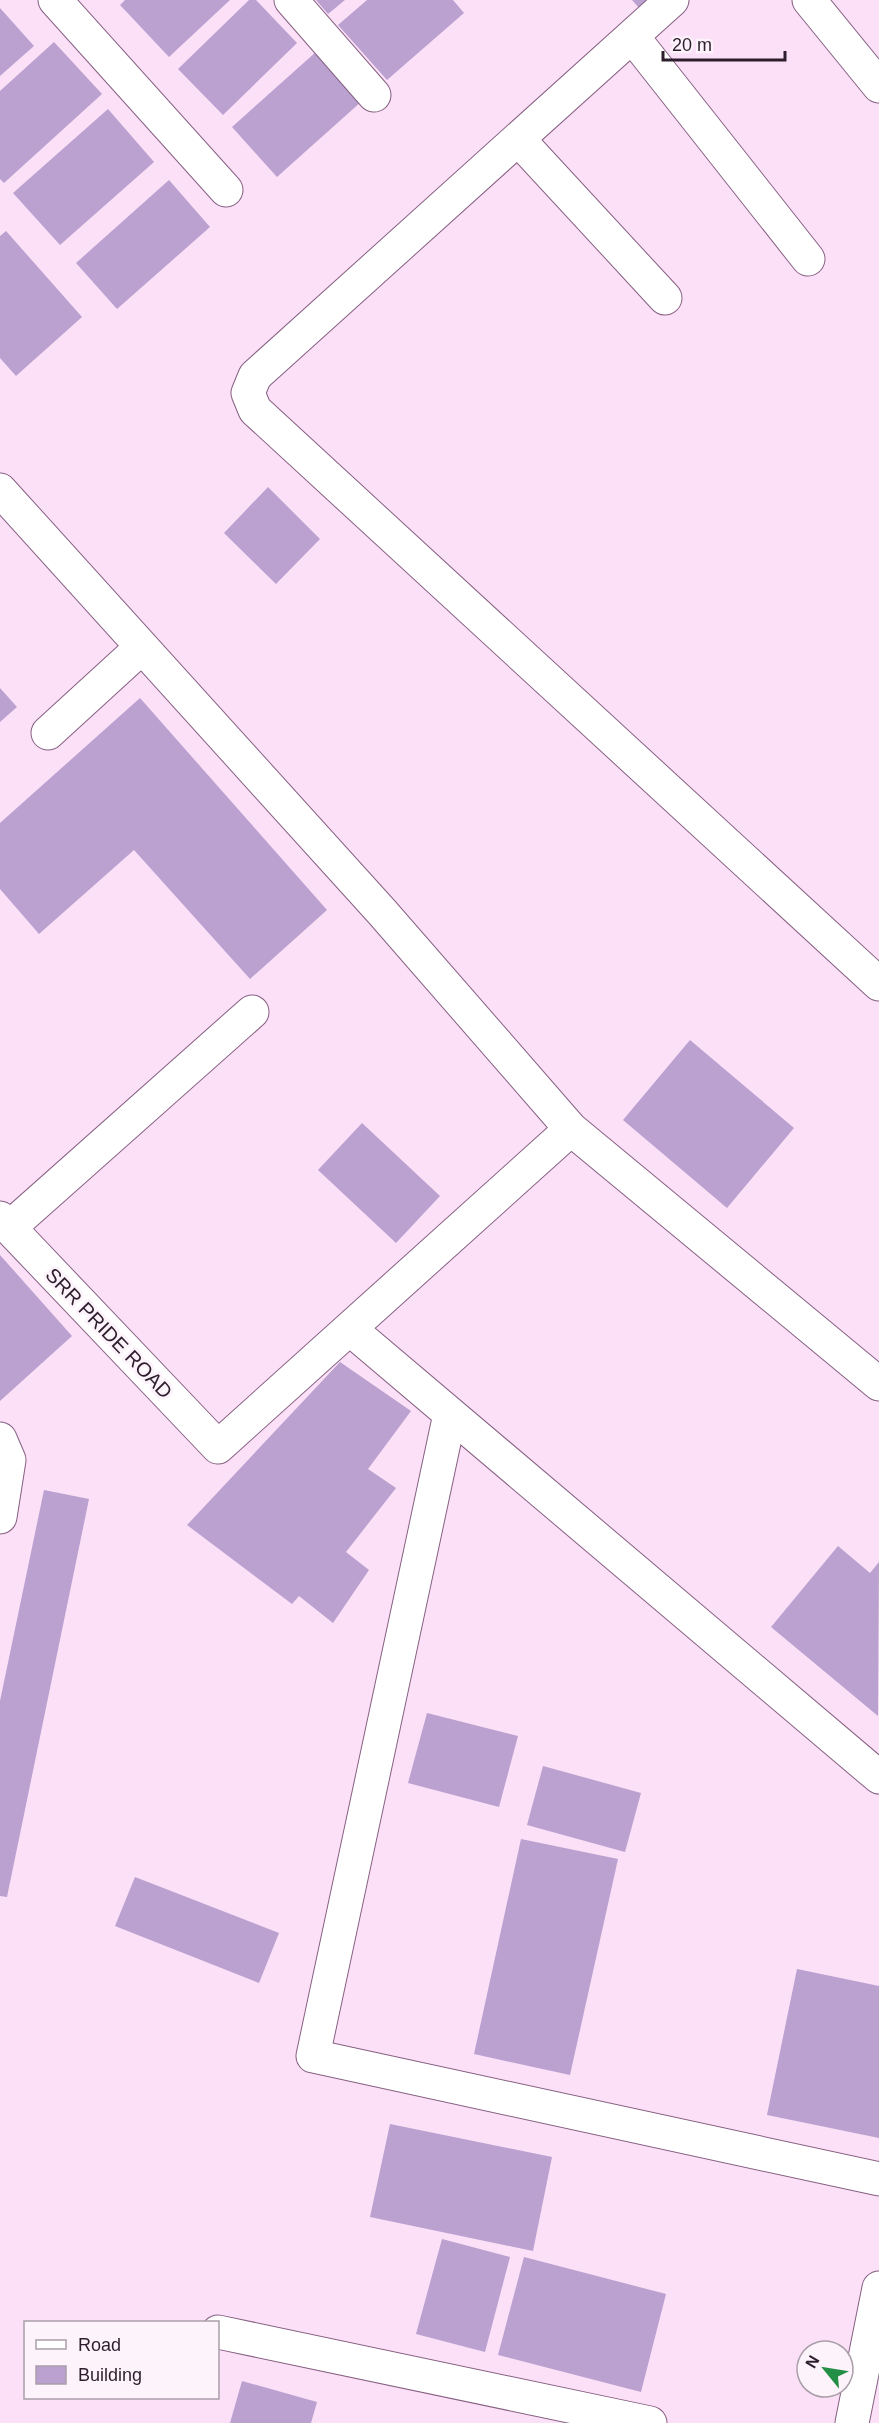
<svg xmlns="http://www.w3.org/2000/svg" width="879" height="2423" font-family="Helvetica,sans-serif">
<style>
.building{fill:#baa1cf}
.lines{fill:none;stroke-linecap:round;stroke-linejoin:round}
.minor-casing{stroke:#866083;stroke-width:35}
.minor{stroke:#fff;stroke-width:33}
.labels{text-anchor:middle;stroke-width:6;stroke-linejoin:round;paint-order:stroke}
.street-label{font-size:20px;fill:#2e1e2d;stroke:#fdf3fb}
</style>
<rect width="100%" height="100%" fill="#fbe0f8"/>
<!-- building -->
<path class="building" d="M125 0H230L169 57 120 5Z
M249 0H256L297 43 223 115 178 69Z
M316 0H345L328 14Z
M367 0H453L464 13 387 80 338 25Z
M632 0H650L640 9Z
M0 8 34 46 0 76Z
M54 42 102 94 4 183 0 179V91Z
M317 51 362 101 277 177 232 127Z
M108 109 154 162 60 245 13 193Z
M169 180 210 227 117 309 76 263Z
M6 231 82 317 16 376 0 358V236Z
M268 487 320 539 276 584 224 533Z
M0 688 17 707 0 722Z
M140 698 327 910 250 979 134 850 39 934 0 889V823Z
M690 1040 794 1128 727 1208 623 1120Z
M362 1123 440 1196 396 1243 318 1170Z
M0 1255 72 1336 0 1401Z
M340 1362 411 1411 368 1469 396 1488 346 1552 369 1570 333 1623 299 1596 292 1604 187 1525Z
M44 1490 89 1499 7 1897 0 1896V1701Z
M838 1546 870 1573 879 1562 878 1716 771 1627Z
M427 1713 518 1736 499 1807 408 1783Z
M543 1766 641 1793 625 1852 527 1825Z
M521 1839 618 1859 570 2075 474 2054Z
M135 1877 279 1933 259 1983 115 1926Z
M797 1969 879 1986V2138L767 2115Z
M390 2124 552 2157 533 2251 370 2217Z
M442 2239 510 2257 485 2352 416 2334Z
M524 2257 666 2294 641 2392 498 2355Z
M242 2381 317 2402 311 2423H230Z"/>
<g class="lines">
<defs>
<path id="minor" d="M55 0 226 190
M291 0 374 95
M672 0 255 376 248 393 255 410 879 984
M809 0 879 86
M632 36 808 259
M518 139 665 298
M0 490 382 912 571 1129 879 1384
M48 733 142 647
M0 1218 218 1447 571 1129
M9 1228 252 1012
M350 1329 879 1777
M450 1414 313 2056 879 2179
M0 1439 9 1460 0 1517
M218 2332 650 2423
M852 2423 879 2288"/>
</defs>
<!-- minor casing -->
<use href="#minor" class="minor-casing"/>
<!-- minor -->
<use href="#minor" class="minor"/>
</g>
<g class="labels">
<!-- street labels -->
<g class="street-label">
<text transform="translate(109 1333) rotate(46)" y="7">SRR PRIDE ROAD</text>
</g>
</g>
<!-- legend -->
<rect x="24" y="2321" width="195" height="78" fill="#fdf3fb" stroke="#aa9ea9" stroke-width="1.5"/>
<rect x="36" y="2340" width="30" height="9" fill="#ffffff" stroke="#aa9ea9" stroke-width="1.5"/>
<text x="78" y="2351" font-size="18" fill="#2e1e2d">Road</text>
<rect x="36" y="2366" width="30" height="18" fill="#baa1cf" stroke="#aa9ea9" stroke-width="1.5"/>
<text x="78" y="2381" font-size="18" fill="#2e1e2d">Building</text>
<!-- north arrow -->
<g transform="translate(825 2369) rotate(300)"><circle r="28" fill="#fdf3fb" stroke="#aa9ea9" stroke-width="1.5"/>
<path d="M0-4.5L10 22L0 15L-10 22Z" fill="#238e46"/>
<text y="-9" font-size="16" font-weight="bold" text-anchor="middle" fill="#2e1e2d">N</text>
</g>
<!-- scale -->
<path d="M663 51v9h122v-9" fill="none" stroke="#2e1e2d" stroke-width="3"/>
<text x="672" y="51" font-size="18" fill="#2e1e2d" stroke="#fdf3fb" stroke-width="4.5" paint-order="stroke">20 m</text>
</svg>
